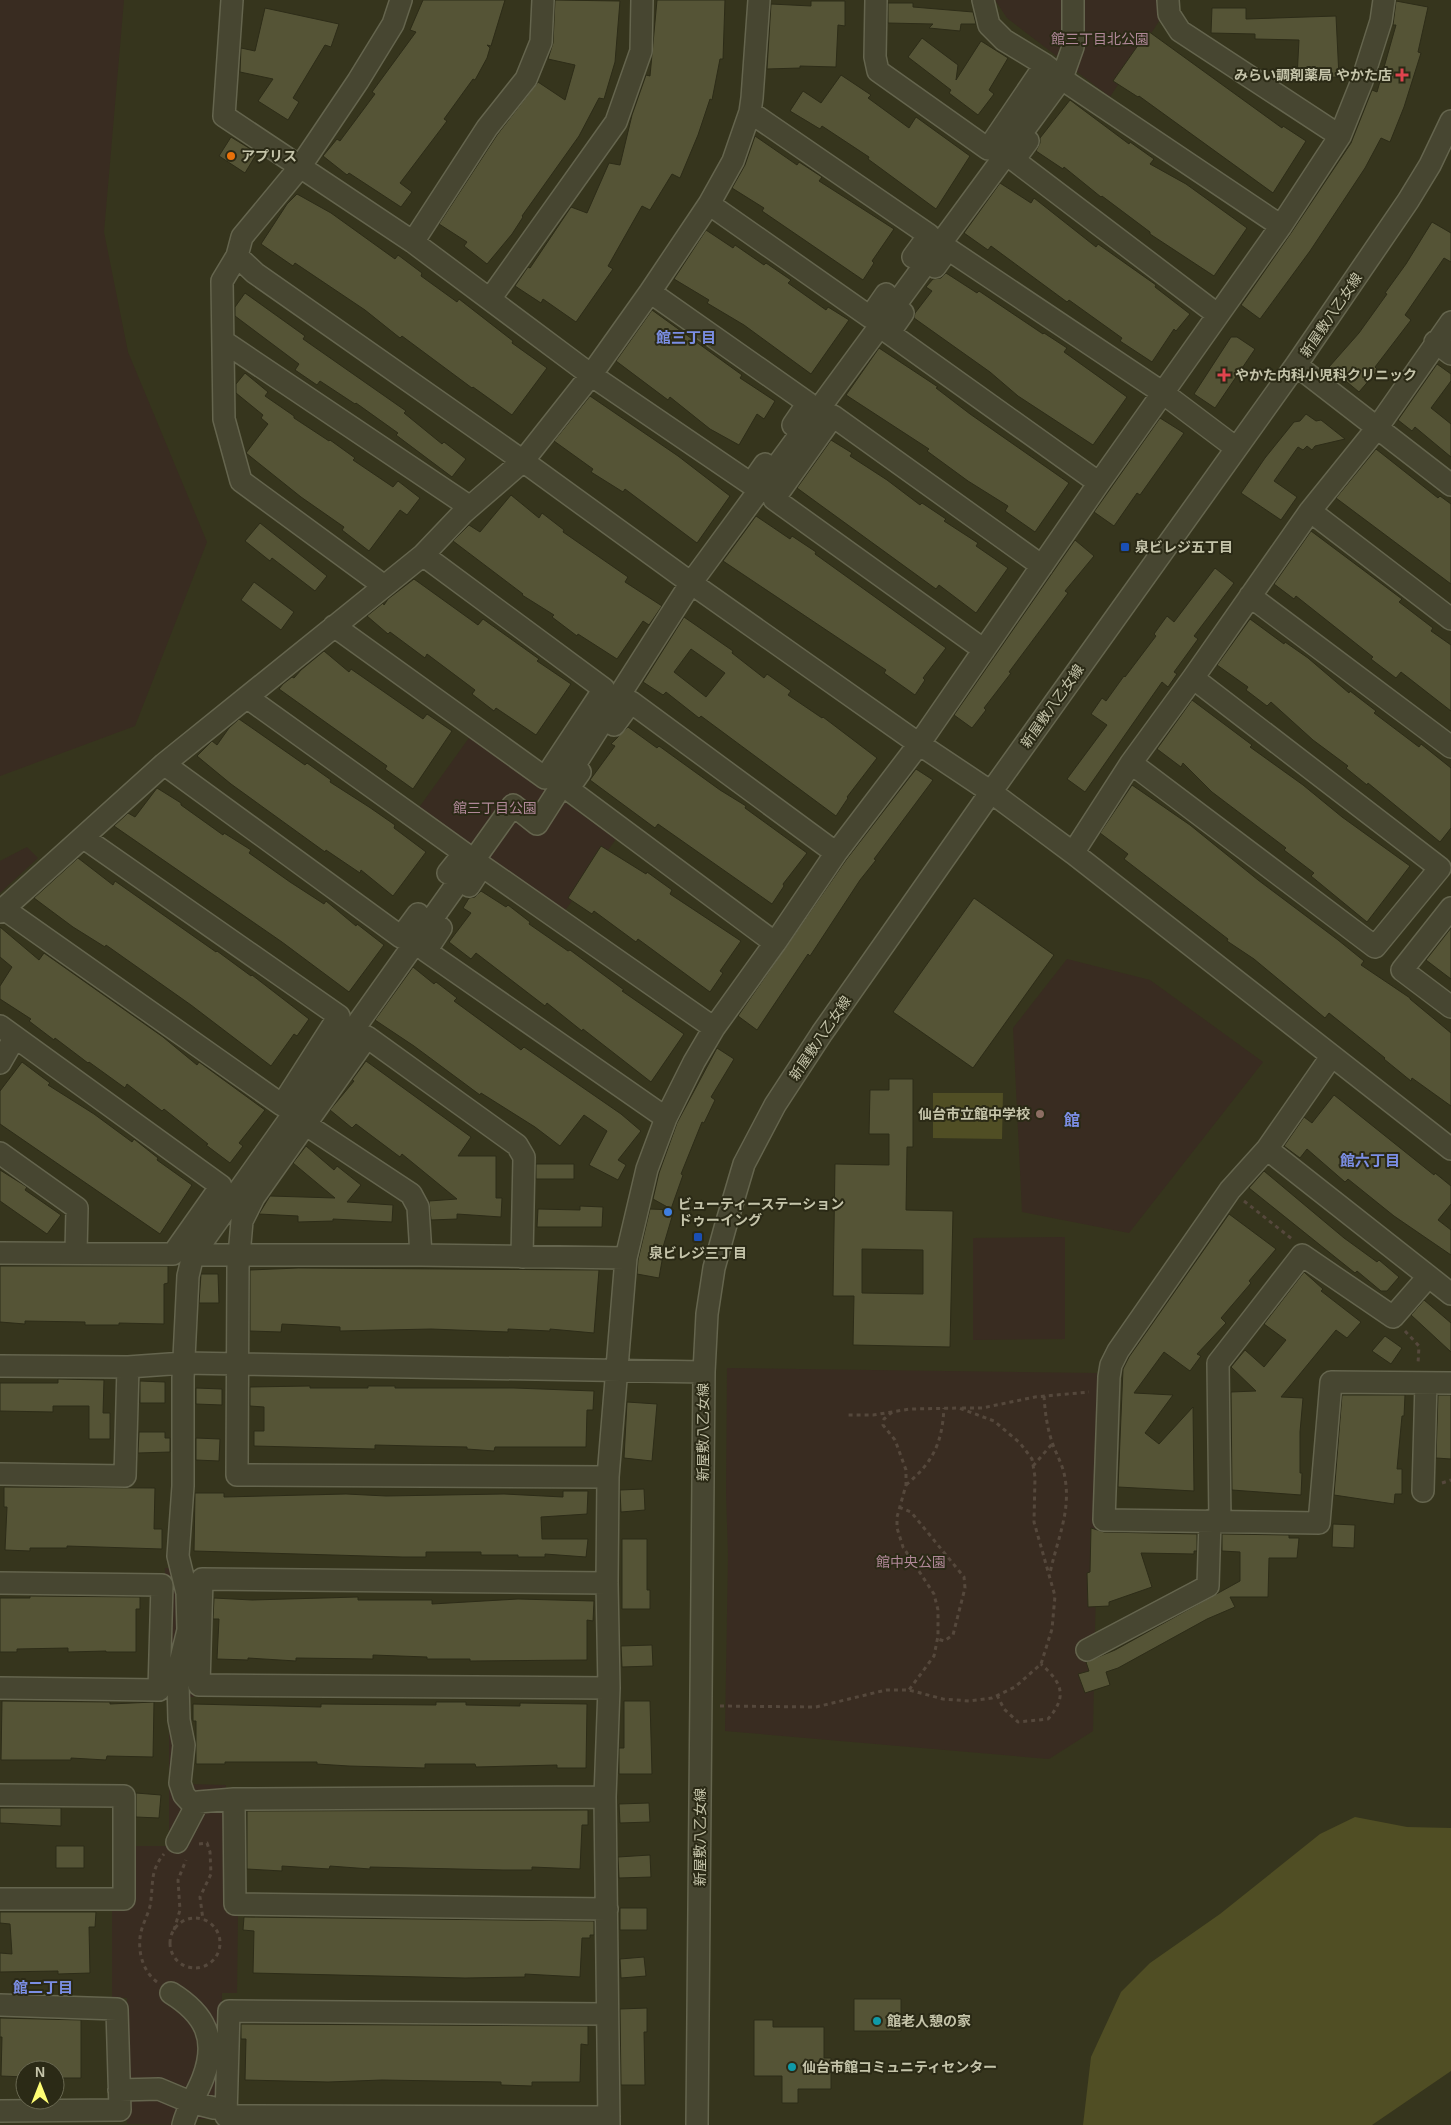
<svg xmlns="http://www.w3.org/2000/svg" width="1451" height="2125" font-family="Arial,'Noto Sans JP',sans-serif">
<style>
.green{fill:#392c21}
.water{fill:#504e24}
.building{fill:#555436;stroke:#2d2c18;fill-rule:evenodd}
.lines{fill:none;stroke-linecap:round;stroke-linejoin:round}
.minor-casing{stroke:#65654e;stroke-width:24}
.path{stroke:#55483c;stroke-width:3;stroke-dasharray:4 4;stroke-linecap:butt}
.minor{stroke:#474631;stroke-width:21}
.health-dot{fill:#e0444e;stroke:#2b2a16;stroke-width:2}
.food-dot{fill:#e8710a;stroke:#2b2a16;stroke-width:2}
.transit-dot{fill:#1a4fb4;stroke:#2b2a16;stroke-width:2}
.education-dot{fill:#8d6e63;stroke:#2b2a16;stroke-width:2}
.shop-dot{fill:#3f7fe0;stroke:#2b2a16;stroke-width:2}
.culture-dot{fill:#0f9aa8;stroke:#2b2a16;stroke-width:2}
.labels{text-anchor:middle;stroke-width:4;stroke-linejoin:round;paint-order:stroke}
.park-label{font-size:14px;fill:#b08898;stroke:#2b2a16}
.poi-label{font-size:14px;font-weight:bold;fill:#c5c4aa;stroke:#2b2a16;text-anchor:start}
.street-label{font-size:14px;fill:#c5c4aa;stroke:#2b2a16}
.neighbourhood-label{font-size:15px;font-weight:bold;fill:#7b8ee4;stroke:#2b2a16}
.quarter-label{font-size:16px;font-weight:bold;fill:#7b8ee4;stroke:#2b2a16}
</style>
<rect width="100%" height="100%" fill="#36351d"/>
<!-- green -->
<path class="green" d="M0 0H124L104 232 128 352 207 542 135 726 0 776Z
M995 0H1161V18L1110 97 1007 18Z
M471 735 616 839 564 912 418 809Z
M27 847 38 858 0 893V861Z
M1067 959 1150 980 1263 1062 1129 1233 1022 1212 1013 1028Z
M1065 1237V1339L973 1340V1238Z
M727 1368 1097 1373 1100 1389 1093 1731 1049 1759 725 1731 728 1555 726 1494Z
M172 1370 188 1572H195L194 1697H188V1784L226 1785 225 1911 238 1912 237 1993H222L221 2119H186V2125L127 2124V1998L112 1997V1910L129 1909V1846H169V1692L164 1691 165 1568H172Z"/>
<!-- water -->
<path class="water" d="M933 1093H1003L1002 1139 933 1138Z
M1355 1817 1407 1827 1451 1828V2071L1372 2125H1083L1091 2057 1121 1992 1150 1963 1220 1914 1320 1834Z"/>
<!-- building -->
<path class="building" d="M423 0H505L491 46 487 45 490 48 487 58 475 80 473 79 444 119 447 121 400 183 412 192 401 207 349 173 347 175 323 156 337 139 340 141 375 94 372 92 416 32 410 30Z
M555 0 620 1 615 62 604 99 599 98 579 136 522 216 523 217 512 234 487 264 464 246 467 242 439 224 497 135 538 82 565 100 575 65 548 59 553 43Z
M657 0H725L723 59H720L712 100 710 99 698 135 680 178 672 174 650 210 642 206 608 266 613 269 576 322 543 299 541 303 515 286 528 267 530 268 571 207 587 213 609 163 620 165 632 115 646 75 650 76Z
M811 1H845V26L838 25 836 67 800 66V68L767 69 771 4 811 6Z
M1396 1 1428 7 1418 52 1421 53 1404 107 1390 142 1381 138 1365 168 1310 251 1260 319 1241 305 1291 233 1351 143 1372 90 1377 92 1396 25H1393Z
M888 3H913V7L973 12 976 24H961L960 31 929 28 933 24 888 23Z
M265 8 339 24 331 47 325 45 293 98 299 102 288 120 258 101 273 79 240 72 241 48 255 51Z
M1212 8H1246V19L1336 16 1339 77 1297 78 1299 40 1255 39V34L1211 33Z
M1148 31 1282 128 1283 126 1306 141 1273 193 1139 96 1138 97 1113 81Z
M922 38 958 65 956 80 981 41 1008 58 989 90 994 94 978 115 949 93 951 90 908 57Z
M841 75 871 95 868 98 909 128 916 117 970 156 936 209 868 159 869 157 822 126 820 129 790 111 803 91 821 103Z
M1070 100 1129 144 1130 142 1154 159 1150 164 1186 184 1247 228 1214 276 1150 234V232L1102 196 1101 197 1064 167 1063 169 1036 151 1040 143V138Z
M755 136 797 165 799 162 822 177 819 181 894 229 872 261 874 263 863 280 762 211 764 208 732 188 745 165Z
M231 137 257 153 245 173 219 156Z
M1000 183 1031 203 1034 198 1096 247 1098 244 1156 285 1155 287 1190 314 1176 331 1174 329 1152 362 1120 341 1122 338 1069 300 1067 302 991 246 988 250 964 233Z
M297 194 331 213 395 259 398 255 422 273 421 276 457 302 459 299 513 341 512 343 547 368 512 415 473 387 472 388 402 336 400 338 365 310 295 263 293 266 261 244 287 204Z
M1432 222 1451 233V262L1444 258 1405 315 1411 320 1375 367 1378 370 1359 392 1329 367 1359 333 1387 294 1385 293 1406 264Z
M706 230 733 248 735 245 764 265 766 263 791 280 788 283 826 310 828 307 849 320 811 374 744 325 707 303 709 300 674 279Z
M946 273 977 293 979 291 1043 334 1044 333 1067 348 1064 352 1127 397 1093 445 1018 396 990 372 914 318 915 313 932 291 926 287 933 279 941 278Z
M245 293 305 336 303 339 406 411 404 413 442 444 444 442 466 459 452 477 396 435 398 433 356 403 355 404 320 381 317 385 295 370 299 364 235 316V307Z
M652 310 742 375 740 378 775 401 764 419 757 414 739 445 710 429 670 397 668 400 616 361Z
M1231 337H1237L1255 349 1215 408 1194 394Z
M879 348 938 387 936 388 970 414 1069 483 1035 532 1005 511 1008 506 968 481 927 451 929 449 846 395Z
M1437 364 1451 374V381L1431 408 1451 424V457L1415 427 1412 431 1398 420Z
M245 373 268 392 265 396 294 416V418L329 441 330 440 355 458 353 460 393 487 398 481 420 498 407 515 400 510 369 551 342 530 344 527 301 497 246 453 268 424 261 418 263 415 236 393V384Z
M590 396 678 456 730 496 697 543 625 489 623 492 591 472 593 469 554 441Z
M1306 414 1316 421 1321 420 1345 439 1315 446 1312 450 1307 446 1303 450 1298 447 1274 481 1297 497 1281 520 1241 493 1265 458 1294 422 1300 421Z
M1160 418 1184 433 1140 495 1137 493 1114 526 1094 512Z
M831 440 852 453 850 456 887 480 920 505 922 503 946 519 944 521 978 543 976 546 1008 568 976 613 939 585 936 589 797 488Z
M1376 449 1438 498 1440 496 1451 504V584L1336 498Z
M511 495 539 518 542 513 564 530 563 532 628 577 625 582 662 606 649 625 643 621 617 659 578 634 577 636 552 617 554 615 522 595 523 594 453 541 469 525 480 532Z
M756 516 790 539 792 536 816 552 815 554 946 648 923 678 925 680 915 695 884 673 886 670 723 561Z
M260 523 327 576 315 591 272 558 270 561 245 541Z
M1311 531 1402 599 1399 602 1433 628 1431 631 1451 645V711L1401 672 1396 678 1371 659 1373 657 1296 596 1294 599 1274 584Z
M1075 540 1094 556 1065 591 1068 593 1009 672 1011 673 984 708 986 710 972 728 954 715Z
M1215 568 1234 583 1194 636 1198 639 1174 672 1177 674 1168 687 1162 682 1085 792 1067 779 1107 725 1091 714 1102 698 1106 701 1124 676 1125 677 1156 636 1154 634 1167 616 1174 622Z
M414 579 478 625 483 619 539 659 537 661 571 684 536 735 496 708 494 711 472 694 475 690 427 654 425 658 390 632 388 634 367 616 383 603 384 605 388 599Z
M254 582 294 612 281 630 241 600Z
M684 617 733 651 732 653 764 678 767 674 791 691 788 695 822 718 823 717 877 758 847 797 848 798 836 816 701 716 699 718 666 692 663 695 643 682ZM691 649 725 673 706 697 674 672Z
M1250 619 1284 644 1285 642 1308 658 1349 693 1350 691 1376 711 1374 713 1419 747 1421 744 1451 768V828L1440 842 1368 783 1367 785 1346 768 1348 766 1313 740 1271 702 1267 706 1246 690 1248 687 1217 665Z
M324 651 349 672 351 669 423 719 427 714 452 731 413 789 385 769 387 766 279 689 283 684 292 677 294 678 301 670Z
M1192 700 1252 745 1250 747 1303 785 1342 817 1410 866 1367 922 1311 876 1314 873 1284 850 1286 848 1212 792 1183 763 1181 767 1157 749Z
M239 719 305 765 307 763 331 780 330 782 369 807 395 825 394 828 426 852 393 896 361 870 360 873 326 850 325 852 231 784 197 756 212 741 217 745 229 728Z
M628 727 657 748 659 746 720 790 746 806 745 808 807 853 783 884 784 886 772 904 658 824 655 828 590 780 615 746 611 744Z
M916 769 933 780 874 859 876 860 860 880 810 956 808 954 757 1030 738 1016 846 860Z
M1132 785 1190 825 1258 880 1338 940 1364 961 1361 965 1410 998V999L1451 1033V1106L1412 1078 1411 1081 1384 1059 1385 1058 1329 1013 1325 1018 1254 959 1227 941 1228 939 1124 859 1128 854 1100 833Z
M157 788 181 803V805L223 835 224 833 251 850 249 853 290 882 324 904 326 901 356 926 357 924 384 945 349 992 282 942 114 826 128 813 135 817Z
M601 846 646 874 647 872 672 890 670 894 741 941 720 971 723 973 710 992 638 939 636 942 594 911 592 914 568 898Z
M78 858 113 885 115 881 216 952 217 951 251 976 252 975 309 1019 297 1036 294 1034 271 1066 191 1005 106 945 105 947 73 927 34 898Z
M481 891 506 907 508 905 530 922 529 924 568 951 570 950 624 990 622 991 684 1034 651 1082 583 1029 582 1031 547 1003 545 1006 476 953 471 959 449 942 471 913 463 908 469 898 475 897Z
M974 898 1054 955 973 1068 893 1012Z
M0 927 39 960 44 953 163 1037 197 1065 199 1062 265 1110 239 1143 243 1146 230 1163 206 1145 208 1144 164 1109 162 1111 127 1084 125 1088 89 1062 88 1063 55 1038 54 1040 29 1021 31 1019 0 999V986L12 967 0 957Z
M1451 928V979L1426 960Z
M413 967 434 984 436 982 457 998 454 1001 521 1050 524 1047 621 1114 641 1131 618 1160 626 1165 618 1180 589 1165 607 1131 584 1115 560 1146 535 1127 481 1093 480 1095 414 1046 375 1020Z
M717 1048 734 1059 711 1097 715 1100 704 1123 702 1122 681 1174 683 1175 671 1209 653 1199 659 1173 677 1123Z
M366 1061 471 1137 458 1156H496V1198H502L501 1217 457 1214V1219L431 1220 429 1201 457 1199 402 1154 400 1157 356 1124 352 1128 330 1110 354 1081 352 1080Z
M22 1062 50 1083 48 1085 94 1114 132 1142 134 1139 158 1158 157 1160 192 1185 160 1234 0 1124V1091Z
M889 1079H913V1147H907L906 1210 953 1211 950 1347 853 1345 854 1296H833L835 1164 889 1165V1134H869L870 1090H889ZM862 1249 923 1250V1294L862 1293Z
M1334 1095 1434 1175 1435 1173 1451 1186V1204L1438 1220 1451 1230V1255L1394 1216 1348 1179 1345 1182 1307 1149 1300 1158 1284 1146 1304 1117 1312 1123Z
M306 1146 334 1170 337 1166 361 1185 347 1202 393 1205 392 1222 333 1219V1221L298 1222V1216L259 1214 270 1196 335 1198 293 1163Z
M536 1164H574V1179H536Z
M0 1170 27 1187 25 1190 61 1215 47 1234 0 1201Z
M1264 1171 1344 1238 1377 1262 1379 1260 1399 1277 1387 1291H1381L1357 1271 1355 1273 1249 1188Z
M580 1206 603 1207 602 1227H537L538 1209 580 1210Z
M650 1209 674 1210 661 1254 663 1255 659 1278 637 1274 638 1260Z
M1229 1214 1276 1249 1249 1281 1251 1283 1221 1318 1226 1323 1197 1354 1201 1356 1190 1371 1164 1352 1134 1393 1173 1395 1145 1433 1159 1444 1193 1407 1194 1491 1118 1487 1123 1369 1129 1357Z
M0 1266H168V1283L164 1284V1324L119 1323V1325H85V1322L25 1321V1324L0 1322Z
M298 1268 599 1270 594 1333 550 1329V1331L508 1329V1332L431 1329 340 1331V1327L282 1324 281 1332 250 1331V1270Z
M1304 1272 1323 1289 1321 1291 1361 1322 1347 1338 1336 1330 1281 1397 1303 1398 1300 1432V1473H1302L1301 1495 1232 1490 1231 1392 1256 1391 1231 1367 1245 1350 1264 1367 1286 1340 1264 1324Z
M201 1274H218L219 1303H199Z
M1424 1300 1451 1323V1352L1411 1315Z
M1385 1336 1402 1348 1391 1364 1372 1351Z
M58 1379 104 1380 103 1413H110V1439H89V1406H53V1412L0 1411V1383H58Z
M140 1381 165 1382V1403H140Z
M310 1386V1388H368V1386H395V1388H514L594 1391 593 1410H587L586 1447H495L494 1451 467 1449V1447L417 1446 375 1445V1449L254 1446V1431H264V1407L250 1406V1387Z
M196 1388 222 1389V1405L196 1404Z
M1342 1395H1405L1404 1416H1402L1397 1469H1402V1494H1395L1394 1504 1334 1495Z
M1438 1395H1451V1459L1436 1458Z
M627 1402 657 1404 652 1461 624 1458Z
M139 1432H165V1438H170V1452L138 1453Z
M196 1438 220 1439 219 1461 196 1460Z
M4 1487 155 1488 154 1529H162V1549L67 1546V1548H30V1551L5 1550 7 1507H4Z
M644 1489 645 1510 621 1512 620 1490Z
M563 1491H588L587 1514 541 1517 542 1539H588L586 1557 545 1554V1557H518V1555H481V1552H426V1557H402L194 1551 195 1493H224V1497L346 1494 386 1496 504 1494 563 1497Z
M1333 1524 1355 1525 1354 1548 1332 1547Z
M1091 1528 1104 1532 1197 1534V1551H1194V1554L1141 1553 1152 1587 1109 1602V1606L1088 1607 1087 1573 1090 1572Z
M1222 1534 1289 1535V1538H1299L1297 1558H1269L1268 1597H1230L1235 1607 1207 1619 1118 1668 1106 1672 1110 1685 1085 1693 1078 1674 1089 1671 1086 1662 1115 1650 1240 1581V1552L1222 1551Z
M622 1539H647V1590H650V1609H622Z
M30 1596 140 1597V1609H136V1652H106V1651L68 1652V1648L17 1649V1652H0V1598H30Z
M358 1597V1600H432V1604L518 1599 594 1601 593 1621 587 1620V1660L470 1661V1659H427V1657L373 1655V1659L296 1658V1661L248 1658V1660L217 1659 219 1619H213L214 1598 252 1600Z
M652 1645 653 1666 622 1667 621 1646Z
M2 1701 110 1702V1704L154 1702 153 1757 107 1756 106 1760 71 1758V1760H1Z
M624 1701H650L652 1774H619V1748H624Z
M436 1702H466V1705L520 1706V1703L587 1704 586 1768H557V1765L476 1767 475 1764H425V1768L349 1766 317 1764V1762H225V1764H196V1721H193V1704L321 1707V1704L436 1705Z
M136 1793 161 1795 159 1818 136 1817Z
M649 1803 650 1822 620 1823 619 1804Z
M0 1808H61V1826L0 1823Z
M588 1810V1825H582L580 1869 532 1867V1870H503L370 1867V1869L330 1866 329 1869 282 1866V1871L247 1869V1811Z
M56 1846H84V1868H56Z
M650 1855 651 1877 619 1878 618 1857Z
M620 1908H647V1930H620Z
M0 1912H96L95 1927H89L90 1973 58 1974V1971L0 1972V1953L12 1954 10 1924 0 1923Z
M244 1917 594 1921V1935H590V1938H582L580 1977 525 1974V1977L465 1978 253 1973 254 1931 243 1930Z
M644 1957 646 1976 621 1978 620 1959Z
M854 1999H901V2031H854Z
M647 2008V2032H644L645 2085H621L620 2009Z
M0 2018 81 2020V2078H55V2070H25V2077L1 2076 2 2037H0Z
M754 2020H773V2027H824V2058H831V2089H798V2103H782V2076H754Z
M241 2024 588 2026V2045L581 2044 580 2082H532V2086L501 2085V2082L382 2080 328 2082 245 2080 246 2039H241Z"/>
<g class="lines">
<defs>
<path id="minor" d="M232 0 224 116 413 242 591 375 751 484 765 464
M401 0 393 24 358 81 300 167 242 237 237 256 255 273 523 461 691 583 919 744 991 792 1073 853 1451 1149
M876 0 875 57 878 71 988 149 1045 65
M983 0 989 25 1004 40 1045 65 1071 85 1281 226
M1168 0 1169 14 1180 31 1340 136
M750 112 929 235 913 257
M1028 141 1014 160 1218 315
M709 204 870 317 886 294
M413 242 487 128 526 79 541 42 543 0
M237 256 222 281 224 419 241 481 384 586
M935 267 948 249 1163 393 1236 448
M650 292 808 403 793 425
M490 299 616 122 641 51 642 0
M903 313 889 333 1099 483
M223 341 470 507
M1435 342 1451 354
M1296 365 1451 485
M1310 511 1451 619
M1250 596 1451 747
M334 626 545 778 604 689 423 555
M984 650 774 499 833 416 1042 566
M248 698 464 853 448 873
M614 725 631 702 836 853
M1131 763 1375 947 1440 868 1193 678
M164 764 401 937 418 914
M580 772 568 789 775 943
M1073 853 1131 763 1193 678 1310 511 1377 428 1451 322
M469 886 482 866 714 1028
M1451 908 1402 970 1451 1007
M4 909 282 1105 339 1016 84 838
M0 912 164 764 423 555 463 513 523 461 591 375 650 292 709 204 733 161 750 112 752 98 759 0
M441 928 426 951 666 1118
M0 1026 221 1186 173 1254 0 1253
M1331 1057 1267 1149 1230 1190 1118 1351 1111 1365 1109 1377 1104 1520 1319 1523 1331 1382 1451 1383
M0 1063 15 1037
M305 1124 411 1194 418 1207 421 1255
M1267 1149 1451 1294
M0 1153 77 1208 76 1253
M193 1255 513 805 537 824 691 583 1062 78 1073 47V0
M522 1257 524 1157 517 1145 367 1037 254 1197 242 1221 238 1267 237 1475 608 1477
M0 1366 128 1367 184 1363 704 1372
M0 1474 125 1476 128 1367
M1423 1491 1426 1383
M1220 1522 1218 1363 1302 1255 1393 1317 1428 1277
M0 1583 162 1585 159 1690 0 1688
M607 1583 202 1579 199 1685 609 1688
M1087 1650 1208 1586 1210 1521
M0 1795 124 1796V1899H0
M605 1797 234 1799 235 1904 607 1909
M195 1807 184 1795 180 1783 184 1745 179 1720 178 1683 180 1663 188 1630 187 1593 178 1556 183 1486V1378L188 1276 193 1255H421L626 1258
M177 1842 198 1802 234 1799
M171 1993C205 2014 218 2039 203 2078 197 2094 187 2108 183 2125
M0 2005 117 2009 120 2110 0 2111
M606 2014 229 2011 226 2116 609 2117
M119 2090 159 2089 190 2102 214 2108 226 2109
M609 2125 605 1797 609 1688 607 1583 608 1477 626 1258 647 1169 666 1118 694 1062 714 1028 775 943 836 853 919 744 1099 483 1281 226 1340 136 1362 81 1381 21 1384 0
M697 2125 704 1372 707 1314 714 1268 725 1228 744 1164 775 1105 822 1033 991 792 1296 365 1408 201 1430 165 1451 121"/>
</defs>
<!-- minor casing -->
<use href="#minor" class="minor-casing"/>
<!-- path -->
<path class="path" d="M1244 1201 1292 1239
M1405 1331 1419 1346 1418 1364
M1044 1396C1045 1412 1047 1427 1052 1442 1056 1454 1063 1465 1065 1478 1071 1512 1057 1540 1050 1573
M962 1408H982L1035 1397 1089 1392
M892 1412 884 1419 883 1425 895 1440 906 1470V1485L897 1517V1528L903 1547 934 1594 938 1610V1636L934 1656 909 1690
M1033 1466 1052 1444
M1442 1483 1451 1480
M906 1485C933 1462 942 1444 944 1408
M899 1507 911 1512 964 1577 965 1588 953 1635 944 1641 938 1639
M997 1695 1004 1709 1018 1722 1048 1719C1068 1696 1062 1683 1041 1664
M720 1706 816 1707 886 1690H909L943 1699 969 1701 992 1698 1015 1687 1041 1664 1052 1629 1055 1596 1034 1522 1035 1477 1032 1459 1020 1443 994 1421 959 1408 910 1409 873 1415H847
M199 1844 207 1843 210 1852 211 1874 200 1897 203 1920
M170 1943a25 25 0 1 1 50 0a25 25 0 1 1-50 0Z
M174 1930 180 1910 178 1880 186 1860
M157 1982C142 1971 137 1949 141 1932 143 1923 148 1915 150 1906 154 1884 149 1872 164 1854"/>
<!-- minor -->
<use href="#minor" class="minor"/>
</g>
<!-- markers -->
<g class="health-dot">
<path d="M1399.5 67.5h5v5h5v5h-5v5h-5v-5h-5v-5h5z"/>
<path d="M1221.5 367.5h5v5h5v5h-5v5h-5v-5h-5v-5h5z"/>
</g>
<circle class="food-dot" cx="231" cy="156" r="5"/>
<g class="transit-dot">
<rect x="1120" y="542" width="10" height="10" rx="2.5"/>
<rect x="693" y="1232" width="10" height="10" rx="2.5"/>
</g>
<circle class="education-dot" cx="1040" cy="1114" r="5"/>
<circle class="shop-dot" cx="668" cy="1212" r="5"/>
<g class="culture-dot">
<circle cx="877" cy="2021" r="5"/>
<circle cx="792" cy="2067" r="5"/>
</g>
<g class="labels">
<!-- park labels -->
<g class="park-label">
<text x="1100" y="44">館三丁目北公園</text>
<text x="495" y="813">館三丁目公園</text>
<text x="911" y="1567">館中央公園</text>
</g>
<!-- poi labels -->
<g class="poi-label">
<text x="1392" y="80" text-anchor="end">みらい調剤薬局 やかた店</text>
<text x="241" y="161">アプリス</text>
<text x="1235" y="380">やかた内科小児科クリニック</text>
<text x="1135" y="552">泉ビレジ五丁目</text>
<text x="1030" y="1119" text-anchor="end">仙台市立館中学校</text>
<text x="678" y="1209">ビューティーステーション<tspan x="678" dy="16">ドゥーイング</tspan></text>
<text x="698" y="1258" text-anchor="middle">泉ビレジ三丁目</text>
<text x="887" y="2026">館老人憩の家</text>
<text x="802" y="2072">仙台市館コミュニティセンター</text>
</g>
<!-- street labels -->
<g class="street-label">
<text transform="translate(1331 315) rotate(-56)" y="5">新屋敷八乙女線</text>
<text transform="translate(1052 706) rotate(-55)" y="5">新屋敷八乙女線</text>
<text transform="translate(820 1038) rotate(-56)" y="5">新屋敷八乙女線</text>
<text transform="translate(703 1432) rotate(-90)" y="5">新屋敷八乙女線</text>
<text transform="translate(700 1837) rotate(-90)" y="5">新屋敷八乙女線</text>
</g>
<!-- neighbourhood labels -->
<g class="neighbourhood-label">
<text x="686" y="343">館三丁目</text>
<text x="1370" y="1166">館六丁目</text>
<text x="43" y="1993">館二丁目</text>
</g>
<!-- quarter labels -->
<g class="quarter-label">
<text x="1072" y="1126">館</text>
</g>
</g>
<!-- north arrow -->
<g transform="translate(40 2085)"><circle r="24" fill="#2b2a16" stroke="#696851"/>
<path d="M0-4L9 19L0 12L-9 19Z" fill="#fffe74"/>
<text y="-8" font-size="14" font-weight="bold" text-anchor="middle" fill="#c5c4aa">N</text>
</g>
</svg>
